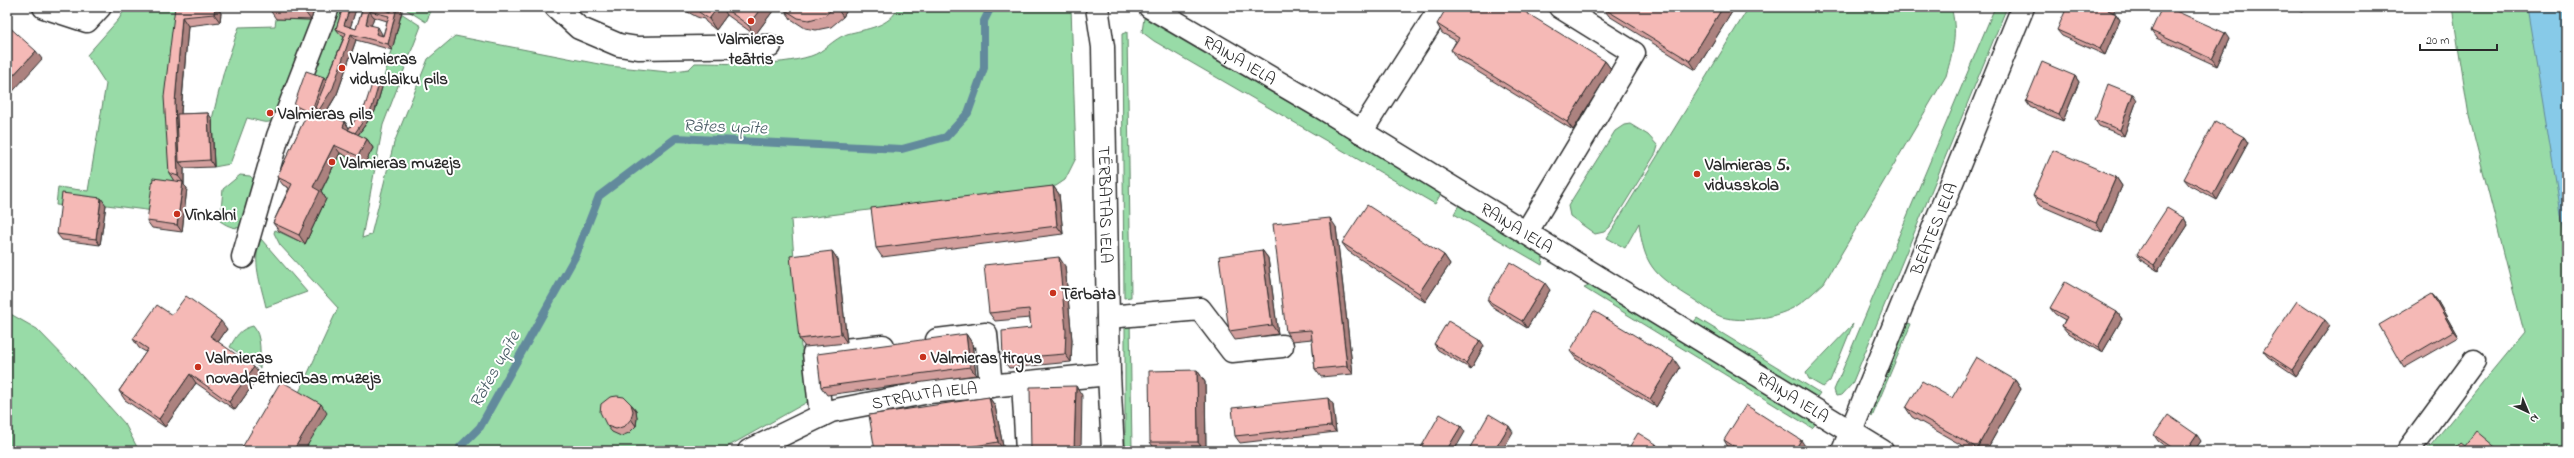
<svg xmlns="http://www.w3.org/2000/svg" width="2574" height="458" font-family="'Indie Flower',sans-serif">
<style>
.green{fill:#98dba7;stroke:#628369}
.water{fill:#87cae8;stroke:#628a9c}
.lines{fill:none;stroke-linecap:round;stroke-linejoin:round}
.stream{stroke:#628a9c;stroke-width:8}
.minor-casing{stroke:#2b2b2b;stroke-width:25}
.major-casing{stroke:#2b2b2b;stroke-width:25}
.minor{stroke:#fff;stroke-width:22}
.major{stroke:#fff;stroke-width:22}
.wall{fill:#d39f9d;stroke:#2b2b2b;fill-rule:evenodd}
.shaded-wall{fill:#ac827f;stroke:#2b2b2b}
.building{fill:#f5b9b6;stroke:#2b2b2b;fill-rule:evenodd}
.poi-dot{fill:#c8321e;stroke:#fff;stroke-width:1.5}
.labels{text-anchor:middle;stroke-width:4;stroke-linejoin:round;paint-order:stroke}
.poi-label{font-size:17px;font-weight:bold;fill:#2b2b2b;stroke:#fff;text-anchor:start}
.street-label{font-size:17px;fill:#2b2b2b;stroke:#fff}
.water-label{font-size:18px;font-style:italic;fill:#475b64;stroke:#fff}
</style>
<rect width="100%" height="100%" fill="#fff"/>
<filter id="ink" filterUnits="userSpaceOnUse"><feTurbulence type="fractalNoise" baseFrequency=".025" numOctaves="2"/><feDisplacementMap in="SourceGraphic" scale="8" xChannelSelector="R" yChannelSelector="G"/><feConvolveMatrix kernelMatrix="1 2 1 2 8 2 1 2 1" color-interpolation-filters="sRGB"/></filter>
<g filter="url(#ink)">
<!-- green -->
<path class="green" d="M126 7H182L175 182 154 211 67 200 66 206 56 205 58 187 88 191 106 84 87 55 119 19Z
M339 7H350L341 35 350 39 330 86 312 79Z
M406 7H433L426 22 407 10Z
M898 7H1071L1076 158 1065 180 1056 186 791 220 801 347 804 352 809 401 720 451H272L338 308 280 245 274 233 275 230 305 244 319 196 340 153 364 165 355 139 375 111 401 13 421 26 383 125 362 238 371 235 394 143 428 59 455 36 609 66 668 72 689 69 695 63C732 63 775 67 811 56 824 52 833 39 847 34 865 29 891 27 898 7Z
M1749 7H1951C1958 32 1953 51 1946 76L1824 283C1815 291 1804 302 1793 308 1774 318 1743 323 1722 317 1711 313 1699 302 1688 296 1653 274 1644 265 1639 223L1625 248 1607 238Z
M1995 7H2007L1852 384 1842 395 1836 396 1834 390Z
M2452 7H2567V451H2426L2524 332 2469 116Z
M1144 18 1442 192 1435 204 1154 41 1142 32Z
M276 19 311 20 281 110C271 128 265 122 247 118L230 164 214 167 212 119 224 71 239 27 275 26Z
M1127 32 1131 297 1124 298 1122 34Z
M1630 124 1648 135 1658 146 1656 153 1610 227 1604 232 1595 234 1570 216 1568 206 1615 131 1624 125Z
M240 175 250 176 259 184 247 226C236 230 229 227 220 221L223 189Z
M1460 203 1544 253 1542 265 1454 214Z
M261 239 307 292 266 307C261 285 251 259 261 239Z
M1596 283 1820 419 1812 428 1584 288Z
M7 312 37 329 73 366 125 424 139 451H7Z
M1697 318 1820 393 1817 397 1694 322Z
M1125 319H1130L1132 448 1125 449Z
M1907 323 1911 324 1872 417 1870 411Z
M1853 324 1830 381 1823 387 1809 379 1806 373Z
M253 326C262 335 260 356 260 368L230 347C236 336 240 329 253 326Z"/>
<!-- water -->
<path class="water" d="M2527 7H2567V249Z"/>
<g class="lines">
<!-- stream -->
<path class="stream" d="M459 451 460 447 480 427 576 255 599 196 676 138 902 149 946 137 968 113 984 68V21L991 7"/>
<defs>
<g id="minor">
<path d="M44 7 87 21 100 7"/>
<path d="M556 7 579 28 619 45 638 48 770 46"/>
<path id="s1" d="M1150 7 1324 109 1882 451"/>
<path d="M1361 132 1441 7"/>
<path d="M1526 233 1634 53 1560 7"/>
<path d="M243 257 278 136 328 7"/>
<path d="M1108 317 1200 309 1232 351 1282 346"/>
<path d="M937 340 986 334 991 386"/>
<path d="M1023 383 1027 451"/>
<path d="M821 416 814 353 883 346"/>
<path id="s2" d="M749 451 831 411 929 392 1109 374"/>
<path id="s3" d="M1843 451 2023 7"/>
<path d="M2408 451 2474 361"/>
</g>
<g id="major">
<path id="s4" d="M1097 7 1103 47 1109 374 1113 451"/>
</g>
</defs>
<!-- minor casing -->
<use href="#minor" class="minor-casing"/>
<!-- major casing -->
<use href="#major" class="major-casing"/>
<!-- minor -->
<use href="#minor" class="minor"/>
<!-- major -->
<use href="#major" class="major"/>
</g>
<!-- wall -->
<path class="wall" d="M175 7H217L221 13 220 22 188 26 181 114 208 113 212 119 214 167 184 168V185L187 188 182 232 152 228 147 221 174 181 169 173Z
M271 7H315L311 20 276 19 270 10Z
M343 7H383L382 9 391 12 392 9 387 7H400L402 11 392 50 356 40 337 94 326 113 345 122 349 128 365 106 380 80 383 84 375 111 358 135 367 139 373 148 364 165 340 153 321 191 326 199 305 244 279 231 273 223 289 188 283 185 277 177 306 117 300 114 294 105 324 77 326 81 344 37 341 35 336 29ZM356 9 362 11 356 29 350 27ZM374 17 387 21 383 36H382V34L371 25Z
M681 7H776L755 35 727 15 716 30 706 22 704 19 697 17 684 10Z
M783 7H849L843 17 831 27 816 30 805 28 791 19Z
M1735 7 1696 70 1609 16 1603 8Z
M2290 7H2305L2302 12Z
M2114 13 2116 14 2120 20 2105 55 2062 36 2057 30Z
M1437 24 1605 61 1611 69 1573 130 1457 59 1451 50 1456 41 1442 33Z
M2151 31 2229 39 2217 66 2156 38Z
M2075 76 2079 82 2063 121 2030 107 2026 101Z
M2137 100 2124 136 2099 126 2095 120Z
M2244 137 2248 143 2217 200 2189 185 2184 179Z
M2116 177 2122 186 2102 232 2039 205 2033 196Z
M1053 186 1059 194 1063 234 882 257 876 248Z
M106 205 100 245 62 240 57 234Z
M2184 218 2188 225 2158 271 2141 260 2137 254Z
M1336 227 1353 374 1321 377 1315 369 1312 339 1292 341 1286 332Z
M1342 243 1444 255 1450 264 1425 302 1348 251Z
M1262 250 1268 258 1278 334 1235 340 1229 331Z
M832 251 838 260 847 343 805 347 799 339Z
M1065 266 1072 340 1071 362 1009 368 1003 359 1031 328 1030 318 995 321 989 313Z
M1550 290 1527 328 1491 306 1487 300Z
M2432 294 2437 300 2458 337 2404 368 2400 362Z
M2050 308 2117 312 2122 319 2102 353 2067 332 2062 326 2065 320 2055 314Z
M172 315 227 329 218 342 260 375 235 410 196 383 165 427 125 400 119 391 146 352 139 348 133 339Z
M2330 326 2296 376 2268 357 2263 351Z
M966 334 972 343 976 375 827 395 821 387Z
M1480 340 1484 346 1471 369 1438 350 1434 344Z
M1570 351 1680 368 1656 407 1576 359Z
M1197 370 1205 382 1206 451H1156L1150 442Z
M2015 380 2021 389 1986 451H1972L1912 417 1906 408 1952 398Z
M989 397 995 406 1004 451H875Z
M631 404 636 410 637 418 636 426 629 433 621 436 612 432 607 426Z
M1333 404 1336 432 1240 443 1235 436Z
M2154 435 2201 441 2194 451H2172L2158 441Z
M1724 440 1805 446 1802 451H1735L1728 447Z"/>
<!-- shaded-wall -->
<path class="shaded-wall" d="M215 7H217L221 13 220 22 214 14Z
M306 7H315L311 20 305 12Z
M350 7H354L356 9 349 32 344 25Z
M397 7H400L402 11 392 50 388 44Z
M718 7H722L727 15 716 30 709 19Z
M762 7H776L755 35 748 25Z
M836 7H849L843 17Z
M1723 7H1735L1696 70 1690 61Z
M2109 7H2116L2112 17 2108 10Z
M2299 7H2305L2302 12Z
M369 11 374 17 370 30 366 24Z
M2116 14 2120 20 2105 55 2100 49Z
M182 17 188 26 181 111 183 162H179L184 168V185L187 188 182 232 177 225 183 182 178 176 175 103Z
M378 27 382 34 380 40 376 34Z
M2225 33 2229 39 2217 66 2212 59Z
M351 34 356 40 337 94 323 117 313 107 324 77 330 86Z
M36 51 42 59 7 98V82Z
M1605 61 1611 69 1573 130 1567 122Z
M2075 76 2079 82 2063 121 2059 115Z
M380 80 383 84 375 111 355 139 353 136Z
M2133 94 2137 100 2124 136 2120 130Z
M208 113 212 119 214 167 210 160Z
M345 122 351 131 350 134 343 127Z
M2244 137 2248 143 2217 200 2213 194Z
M367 139 373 148 364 165 358 156Z
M334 145 340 153 321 191 326 199 305 244 299 235 313 187Z
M2116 177 2122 186 2102 232 2096 223Z
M1053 186 1059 194 1063 234 1057 226Z
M101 198 106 205 100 245 96 239Z
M1330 218 1336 227 1353 374 1347 366Z
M2184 218 2188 225 2158 271 2154 265Z
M1262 250 1268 258 1278 334 1272 325Z
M832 251 838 260 847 343 841 334Z
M1444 255 1450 264 1425 302 1419 293Z
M1059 257 1065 266 1072 340 1071 362 1065 354Z
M1545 283 1550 290 1527 328 1522 321Z
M2432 294 2437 300 2458 337 2453 331Z
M2117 312 2122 319 2102 353 2098 347Z
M2325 320 2330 326 2296 376 2292 370Z
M221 321 227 329 216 345 210 336Z
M966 334 972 343 976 375 970 367Z
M1480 340 1484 346 1471 369 1466 363Z
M1674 359 1680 368 1656 407 1650 399Z
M254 367 260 375 235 410 229 402Z
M1197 370 1205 382 1206 451H1204L1198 442Z
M190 374 196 383 165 427 159 419Z
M2015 380 2021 389 1986 451H1978L1977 448Z
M1076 386 1082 395 1081 451H1074Z
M989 397 995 406 1004 451 998 442Z
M1328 398 1333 404 1336 432 1331 426Z
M321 404 327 413 304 451H293Z
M631 404 636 410 637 418 636 426 631 419Z
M1461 426 1465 432 1454 451H1446Z
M1509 426 1513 432 1502 451H1494Z
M2197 435 2201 441 2194 451H2186Z
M1801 440 1805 446 1802 451H1794Z
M1656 444 1661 450 1660 451H1652Z"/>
<!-- building -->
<path class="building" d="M175 7H215L214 14 182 17 175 103 178 176 169 173 164 97Z
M271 7H306L305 12 270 10Z
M343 7H350L344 25 356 29 363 7H378L391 12 392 7H397L388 44 351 34 333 88 319 110 315 108 346 33 336 29ZM369 11 389 16 383 36 376 34 378 27 366 24Z
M689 7H718L709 19 699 12 701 10Z
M723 7H762L748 25Z
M783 7H835L824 16 809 20 798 18 784 9Z
M1447 7H1517L1605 61 1567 122 1451 50 1459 38 1437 24Z
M1604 7H1723L1690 61 1603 8Z
M2067 7H2109L2108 10 2116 14 2100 49 2057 30Z
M2162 7H2167L2225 33 2212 59 2151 31Z
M7 25 36 51 7 82Z
M2042 62 2075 76 2059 115 2026 101Z
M306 71 324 77 313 107 345 122 343 127 367 139 358 156 334 145 313 187 320 191 299 235 273 223 292 184 277 177 308 112 294 105Z
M374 78 380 80 372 108 355 133 348 130 365 106Z
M2108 84 2133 94 2120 130 2095 120Z
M208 113 210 160 179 162 177 114Z
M2215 121 2244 137 2213 194 2184 179Z
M2053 150 2116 177 2096 223 2033 196Z
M153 178 183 182 177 225 147 221Z
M1053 186 1057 226 876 248 871 208Z
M62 193 101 198 96 239 57 234Z
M1367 205 1444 255 1419 293 1342 243Z
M2167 208 2184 218 2154 265 2137 254Z
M1330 218 1347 366 1315 369 1311 330 1286 332 1273 224Z
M1262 250 1272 325 1229 331 1219 256Z
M832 251 841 334 799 339 790 256Z
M1059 257 1066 331 1065 354 1003 359 1002 331 1031 328 1029 309 989 313 984 265Z
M1510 262 1545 283 1522 321 1487 300Z
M2065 282 2117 312 2098 347 2062 326 2067 317 2050 308Z
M2432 294 2453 331 2400 362 2379 325Z
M186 296 221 321 210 336 254 367 229 402 190 374 159 419 119 391 148 349 133 339 157 305 172 315Z
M2297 301 2325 320 2292 370 2263 351Z
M1594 311 1674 359 1650 399 1570 351Z
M1448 321 1480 340 1466 363 1434 344Z
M966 334 970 367 821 387 817 354Z
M1976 357 2015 380 1977 448 1906 408 1922 381 1952 398Z
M1197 370 1198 442H1150L1149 371Z
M281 381 321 404 293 451H240Z
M1076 386 1074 451H1031L1030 387Z
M617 396 624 397 631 404 633 411 631 419 625 426 616 429 607 426 600 412 601 404 610 397Z
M989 397 998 442 945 451H875L869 415Z
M1328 398 1331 426 1235 436 1232 408Z
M1746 405 1801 440 1794 451H1741L1724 440Z
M1440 414 1461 426 1446 451H1419Z
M1489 414 1509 426 1494 451H1468Z
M2168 415 2197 435 2186 451H2177L2154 435Z
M2476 431 2500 451H2453L2460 443 2464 446Z
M1638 433 1656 444 1652 451H1627Z"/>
</g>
<!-- markers -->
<g class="poi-dot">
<circle cx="751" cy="21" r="4"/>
<circle cx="342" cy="68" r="4"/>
<circle cx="270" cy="113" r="4"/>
<circle cx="332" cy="162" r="4"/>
<circle cx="1697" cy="174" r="4"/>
<circle cx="177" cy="214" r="4"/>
<circle cx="1053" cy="293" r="4"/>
<circle cx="923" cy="357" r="4"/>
<circle cx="198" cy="367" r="4"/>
</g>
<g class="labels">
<!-- poi labels -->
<g class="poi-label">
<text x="751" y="44" text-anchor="middle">Valmieras<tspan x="751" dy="20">teātris</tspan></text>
<text x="350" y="64">Valmieras<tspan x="350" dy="20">viduslaiku pils</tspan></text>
<text x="278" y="119">Valmieras pils</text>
<text x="340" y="168">Valmieras muzejs</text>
<text x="1705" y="170">Valmieras 5.<tspan x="1705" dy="20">vidusskola</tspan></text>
<text x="185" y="220">Vīnkalni</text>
<text x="1061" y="299">Tērbata</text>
<text x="206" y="363">Valmieras<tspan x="206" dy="20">novadpētniecības muzejs</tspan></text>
<text x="931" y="363">Valmieras tirgus</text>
</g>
<!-- street labels -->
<g class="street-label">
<text dy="6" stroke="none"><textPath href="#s1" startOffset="104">RAIŅA IELA</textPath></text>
<text dy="6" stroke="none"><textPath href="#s4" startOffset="198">TĒRBATAS IELA</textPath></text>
<text dy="6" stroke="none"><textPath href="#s1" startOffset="428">RAIŅA IELA</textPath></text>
<text dy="6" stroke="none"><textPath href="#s3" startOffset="240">BEĀTES IELA</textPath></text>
<text dy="6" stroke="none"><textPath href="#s2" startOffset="186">STRAUTA IELA</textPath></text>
<text dy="6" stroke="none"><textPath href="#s1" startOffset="752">RAIŅA IELA</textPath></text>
</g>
<!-- water labels -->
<g class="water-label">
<text transform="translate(725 126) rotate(2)" y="6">Rātes upīte</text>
<text transform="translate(494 369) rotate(-61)" y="6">Rātes upīte</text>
</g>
</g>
<!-- margin -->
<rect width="2574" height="458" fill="none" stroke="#fff" stroke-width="24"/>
<rect x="12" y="12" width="2550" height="434" fill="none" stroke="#2b2b2b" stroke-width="1.5" filter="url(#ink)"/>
<!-- north arrow -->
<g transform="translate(2528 412) rotate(136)" stroke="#ffffff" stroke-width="3" paint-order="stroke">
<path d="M0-3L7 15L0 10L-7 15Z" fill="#2b2b2b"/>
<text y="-6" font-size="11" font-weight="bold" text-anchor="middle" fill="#2b2b2b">N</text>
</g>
<!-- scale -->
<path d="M2420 44v6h77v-6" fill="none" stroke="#2b2b2b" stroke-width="2"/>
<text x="2426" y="44" font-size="12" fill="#2b2b2b" stroke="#ffffff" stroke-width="3" paint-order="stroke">20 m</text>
</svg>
